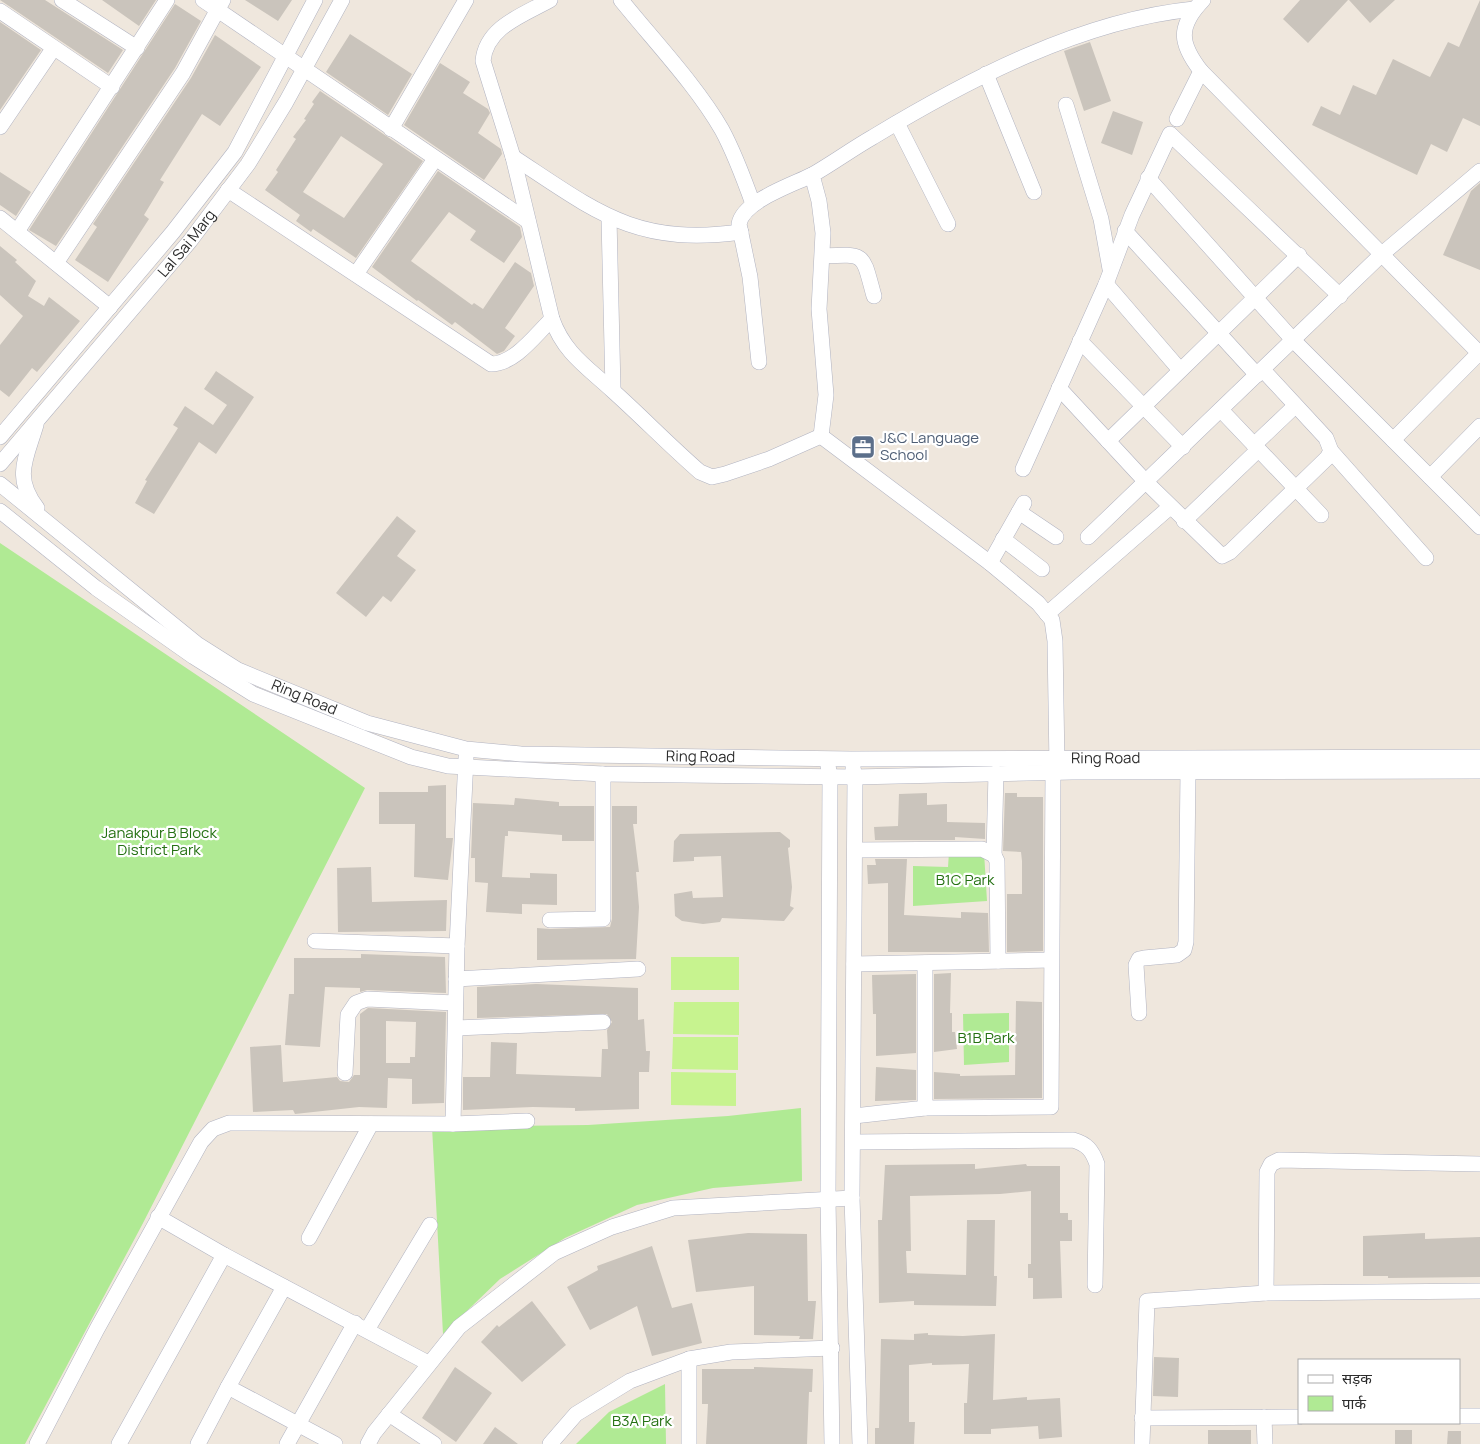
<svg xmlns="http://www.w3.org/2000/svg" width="1480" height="1444" font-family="Manrope,'Noto Sans Devanagari',sans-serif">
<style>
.green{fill:#b0ea94}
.pitch{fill:#c7f38f}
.building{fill:#cac4bc;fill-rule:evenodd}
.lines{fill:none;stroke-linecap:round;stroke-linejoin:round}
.minor-casing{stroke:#b1b3c1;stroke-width:16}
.minor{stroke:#fff;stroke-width:15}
.labels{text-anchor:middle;stroke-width:4.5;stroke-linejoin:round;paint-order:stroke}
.street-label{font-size:15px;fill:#2c2c2c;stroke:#fff}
.service-label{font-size:15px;fill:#4e5e75;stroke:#fff;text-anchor:start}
.park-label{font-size:15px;fill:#257113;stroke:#fff}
</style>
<rect width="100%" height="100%" fill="#efe7dd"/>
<!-- green -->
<path class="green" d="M0 543 365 788 142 1225 25 1444H0Z
M949 852H984L987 901 913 906V866L948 867Z
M1009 1013V1062L964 1065 963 1014Z
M801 1108 802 1181 713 1188 637 1205 565 1238 500 1279 443 1334 432 1127 588 1125 728 1116Z
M665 1384 666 1444H576L609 1412Z"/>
<!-- pitch -->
<path class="pitch" d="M671 957H739V990H671Z
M674 1002H739V1035L673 1034Z
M673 1037H738V1070L672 1069Z
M671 1072 736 1073V1106L671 1105Z"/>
<!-- building -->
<path class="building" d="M0 0H45L123 50 108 73Z
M102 0H156L139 26Z
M245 0H292L278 21Z
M1300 0H1348L1308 43 1283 19Z
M1349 0H1395L1370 23Z
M1480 0V126L1463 118 1447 152 1431 144 1417 175 1312 125 1321 106 1340 115 1353 85 1376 95 1393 59 1430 77 1448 42 1459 47Z
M175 4 201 21 175 68 56 246 29 230Z
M0 22 41 50 0 110Z
M350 34 412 74 388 115 326 72Z
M215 35 261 67 220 126 202 114 160 180 164 182 144 215 149 219 108 282 75 260 97 227 93 224 191 78Z
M1090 42 1111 101 1084 111 1064 51Z
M440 63 470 82 463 93 488 109 490 113 478 133 501 149 502 154 484 180 404 125Z
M320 91 423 161 356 258 313 229 311 232 296 221 300 215 265 190 278 172 276 170 296 139 293 137 306 120 304 119 314 104 312 102ZM341 136 383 164 344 218 303 192Z
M1113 111 1143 122 1132 155 1101 143Z
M438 171 520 227 522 237 504 263 470 240 476 231 449 212 411 261 472 305 474 303 483 309 515 262 531 273 534 286 505 328 515 336 504 351 497 354 455 322 452 325 418 300 417 301 372 267Z
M0 172 31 192 16 216 0 205Z
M1480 183V270L1443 255 1471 191Z
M0 246 17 260 15 262 36 281 28 296 44 306 49 297 80 321 37 372 32 368 9 397 0 390V345L23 316 0 295Z
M216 371 254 397 216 454 199 442 154 514 135 503 147 481 145 480 178 428 173 425 185 406 213 425 227 405 204 389Z
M397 516 416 531 397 556 416 570 391 602 383 596 366 617 336 593Z
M446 785V838H453L448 880 414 877 415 824H379V792H428V786Z
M927 793V805L947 804V822L985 823V839L955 837V840H875L874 827 898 826 899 794Z
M1005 793H1017V797H1043V951L1007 952V894H1022V861L1021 852 1003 851Z
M515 798 559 802V806H594V841H562V835L508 831V836H505L502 877 530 878V873L557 874V905L522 904V914L486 912 488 883 475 882V858H471L473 803 514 805Z
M612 806H637V824H633L639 872H636L639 907 636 959 537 960V928L550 929 610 927 612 919Z
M780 832 790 840V847L788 848 792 887 790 906 794 908 784 921 722 918 720 922 703 924 682 921 675 916 674 894 692 891 693 898 723 897 721 856 694 857V861L673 862 674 841 680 834Z
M875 859H907L904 915 961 918V912L988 913 989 952H888V883L868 884 867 865H876Z
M371 867 372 902 447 900 446 931 338 932 337 868Z
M361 954 445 957 446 993 367 990 360 992V988L325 987 320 1047 285 1045 289 994H294V958H361Z
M951 973 950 1013H952V1032H955L957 1049 934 1052V974Z
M916 974V1053L876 1056V1014H873L872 975Z
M536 984 638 988V1020L644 1019 646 1051H650L649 1072H639V1109L575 1111V1108L533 1107 463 1110V1077H490L491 1042 517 1043 516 1074 601 1077 602 1049H608L607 1030 612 1022 607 1014 477 1018V987Z
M1016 1001 1042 1002V1098L934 1099V1072L960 1074V1076L1015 1075Z
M368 1008 446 1012 444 1103 412 1104V1079L388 1078 387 1108 359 1107 295 1114 293 1110 253 1112 250 1047 281 1045 283 1082 337 1077 340 1081 349 1082 354 1075H360V1014ZM386 1021 416 1022 415 1057H410V1063H386Z
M876 1067 916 1070V1100L875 1101Z
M975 1164V1169L1026 1164 1027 1166H1060V1213H1068V1220H1072V1241H1060L1062 1298 1033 1299V1278H1028V1264H1031V1191L1000 1194 910 1196 911 1251H906L907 1273 966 1275 967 1220H995L994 1276H997L996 1306 914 1305V1301L879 1303 878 1220H882L885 1165Z
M748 1233 807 1234 808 1301H816L813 1339H799L800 1336 754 1335V1286L696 1292 688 1240Z
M1425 1233V1239L1480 1237V1277L1388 1278V1276H1363V1236Z
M652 1246 672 1308 692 1303 702 1343 652 1356 637 1306 590 1330 567 1287 598 1270 597 1266Z
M532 1301 566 1345 522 1382 481 1342 497 1325 499 1327Z
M928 1333V1335L963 1336 995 1334 993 1400 1027 1397V1400L1060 1398 1062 1437 1039 1439 1038 1426 991 1429V1434H964V1403H967L969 1364 932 1365V1363L909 1365V1422H915L914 1444H875V1428H879L881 1339 914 1340V1334Z
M1154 1357 1179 1358 1178 1397 1153 1396Z
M455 1367 492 1393 456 1442 422 1418Z
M754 1367 813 1369 812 1392H809L807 1444H706L708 1404H702V1369H754Z
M495 1427 518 1444H483Z
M1208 1430H1251V1444H1208Z
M1395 1430H1412V1444H1395Z
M1448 1431H1461V1444H1447Z"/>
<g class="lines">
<defs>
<g id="minor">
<path d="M62 0 137 48"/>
<path d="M203 0 528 221"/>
<path d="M550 0C523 15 486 27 483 61L513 157 552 319C564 353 587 367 613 391 642 417 670 446 700 472L712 477 725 474 769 459 821 436"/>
<path d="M621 0C654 41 696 85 722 130 735 154 744 179 753 204"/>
<path d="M1203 0C1177 27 1180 44 1201 71L1480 354"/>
<path d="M0 11 112 87"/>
<path d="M986 74 1034 192"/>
<path d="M1066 105 1101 219 1110 269"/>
<path d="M1177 119 1201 71"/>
<path d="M897 123 948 224"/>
<path d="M0 127 53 49"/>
<path d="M391 129 466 0"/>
<path d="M513 157C597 212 635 246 741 232"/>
<path d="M1148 178 1294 341 1480 527"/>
<path d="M228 190 491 364C515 364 536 334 552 319"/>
<path d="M0 218 110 307"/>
<path d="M609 218 613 390"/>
<path d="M18 230 167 0"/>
<path d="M1125 231 1257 375"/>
<path d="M823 256C867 254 862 253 874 296"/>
<path d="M56 263 183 73 223 0"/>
<path d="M356 274 435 159"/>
<path d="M1106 284 1180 370"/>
<path d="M1080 341 1183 447"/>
<path d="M759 362 750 277 739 224C743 201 792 185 812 175"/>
<path d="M1059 388 1146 482 1222 556 1230 552 1327 458 1331 451 1326 438 1263 370"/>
<path d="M1221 410 1321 515"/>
<path d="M36 425C26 459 13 477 37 508"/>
<path d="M821 436 826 395 819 309 823 233 819 201 812 175C833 163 852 149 873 137 969 79 1082 20 1194 9"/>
<path d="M821 436 990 563 1038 603 1052 620 1055 641 1057 765"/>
<path d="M0 437 173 232 235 152 315 0"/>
<path d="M1393 440 1479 353"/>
<path d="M1108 441 1299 255"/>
<path d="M1254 445 1295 406"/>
<path d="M1331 451 1426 558"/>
<path id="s1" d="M0 464 190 241 248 164 286 102 342 0"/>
<path d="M1023 469 1106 284 1132 215 1170 134 1340 296"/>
<path d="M1430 477 1480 426"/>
<path id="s2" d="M0 484 197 644 238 670 367 723 466 749 521 754 851 759 1480 757"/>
<path d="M0 511 96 588 194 657 253 694 411 757 448 766 603 774 855 777 1072 772 1480 771"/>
<path d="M1019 512 1056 537"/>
<path d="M1184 521 1258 450"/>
<path d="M1088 537 1382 254 1480 171"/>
<path d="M1003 539 1042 569"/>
<path d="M990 563 1024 503"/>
<path d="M1047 614 1170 507"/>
<path d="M828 766 830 776 828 1199 832 1444"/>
<path d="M853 768 855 777 852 1198 860 1444"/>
<path d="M855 850 982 849 994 855 997 861 998 961"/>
<path d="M994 855 996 773"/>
<path d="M550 920 603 919V774"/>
<path d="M315 941 457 946"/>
<path d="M854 964 1051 960"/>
<path d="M456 979 638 969"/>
<path d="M1139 1013 1136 965 1139 959 1144 958 1177 955 1184 950 1186 942 1188 772"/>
<path d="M456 1028 603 1022"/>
<path d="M345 1073 348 1015 356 1003 367 999 455 1003"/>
<path d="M925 1108 1051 1107 1053 772"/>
<path d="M854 1116 925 1108V963"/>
<path d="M453 1124 457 946 466 758"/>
<path d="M854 1142 1073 1140C1087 1144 1092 1150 1097 1164L1095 1285"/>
<path d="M158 1217 224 1255"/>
<path d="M309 1238 371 1124"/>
<path d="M284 1287 228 1387 335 1444"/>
<path d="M1266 1293 1267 1172 1271 1164 1279 1160 1480 1164"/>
<path d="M367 1330 430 1225"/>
<path d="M689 1359V1444"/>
<path d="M389 1414 434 1444"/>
<path d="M1459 1416H1480"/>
<path d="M1264 1417 1265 1444"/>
<path d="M1142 1418 1299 1417"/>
<path d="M37 1444 97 1329 201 1142 213 1129 229 1123 453 1124 527 1121"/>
<path d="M119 1444 224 1255 428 1363"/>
<path d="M198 1444 228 1387"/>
<path d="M287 1444 355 1323"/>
<path d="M368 1444 374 1433 459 1327 554 1253 612 1227 673 1208 852 1198"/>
<path d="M550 1444 576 1414 630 1381 689 1359 731 1352 832 1348"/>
<path d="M1142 1444 1147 1301 1266 1293 1480 1291"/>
</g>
</defs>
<!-- minor casing -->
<use href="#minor" class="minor-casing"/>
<!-- minor -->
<use href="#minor" class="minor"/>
</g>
<!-- icons -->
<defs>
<symbol id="office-square" viewBox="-11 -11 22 22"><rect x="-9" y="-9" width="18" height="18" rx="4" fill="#5c6f8a" stroke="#fff"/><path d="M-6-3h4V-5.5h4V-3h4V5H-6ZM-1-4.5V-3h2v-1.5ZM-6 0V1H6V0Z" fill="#fff"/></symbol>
</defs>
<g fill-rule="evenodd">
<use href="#office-square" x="849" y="433" width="28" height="28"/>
</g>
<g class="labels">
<!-- street labels -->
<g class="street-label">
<text dy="5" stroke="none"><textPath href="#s1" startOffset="289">Lal Sai Marg</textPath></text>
<text dy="5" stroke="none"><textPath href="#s2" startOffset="374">Ring Road</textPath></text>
<text dy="5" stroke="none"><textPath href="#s2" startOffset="779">Ring Road</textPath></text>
<text dy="5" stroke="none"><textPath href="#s2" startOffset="1184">Ring Road</textPath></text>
</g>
<!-- service labels -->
<g class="service-label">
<text x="880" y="443">J&amp;C Language<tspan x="880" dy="17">School</tspan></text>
</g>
<!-- park labels -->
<g class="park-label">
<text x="159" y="838">Janakpur B Block<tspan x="159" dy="17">District Park</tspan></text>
<text x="965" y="885">B1C Park</text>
<text x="986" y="1043">B1B Park</text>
<text x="642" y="1426">B3A Park</text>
</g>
</g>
<!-- legend -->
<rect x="1298" y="1359" width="162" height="65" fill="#ffffff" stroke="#ababab"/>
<rect x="1308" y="1375" width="25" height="8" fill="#ffffff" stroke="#ababab"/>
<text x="1342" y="1384" font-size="15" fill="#2c2c2c">सड़क</text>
<rect x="1308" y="1396" width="25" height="15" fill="#b0ea94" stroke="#ababab"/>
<text x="1342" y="1409" font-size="15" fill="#2c2c2c">पार्क</text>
</svg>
